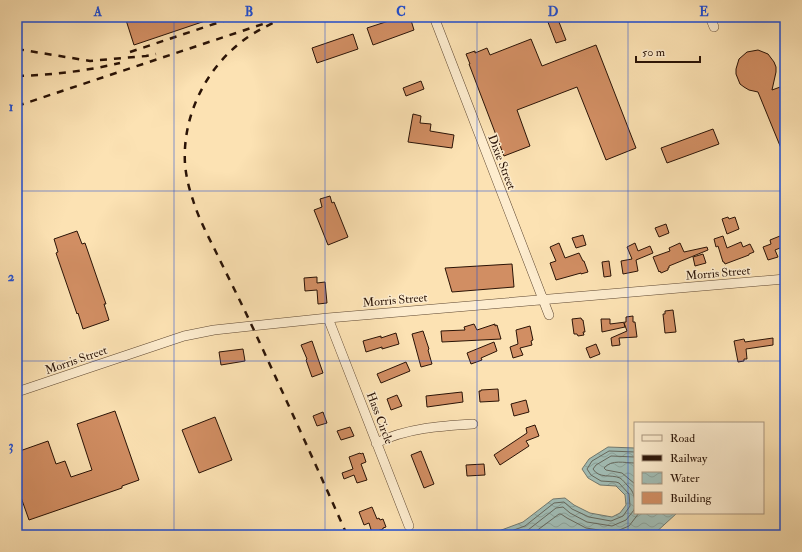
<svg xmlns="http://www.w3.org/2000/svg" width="802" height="552" font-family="'IM FELL Double Pica',serif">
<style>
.water{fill:url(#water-waves);stroke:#71786e}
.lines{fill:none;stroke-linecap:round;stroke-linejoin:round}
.shore{stroke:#66685d;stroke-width:1}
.building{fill:#d18e63;stroke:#2a1306}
.street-casing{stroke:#5e4731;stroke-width:10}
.street{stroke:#fdecce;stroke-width:9}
.rail{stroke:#2a1306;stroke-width:2.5;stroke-dasharray:7 7;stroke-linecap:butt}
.grid{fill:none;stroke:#1d4ed8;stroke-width:1;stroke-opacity:0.55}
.labels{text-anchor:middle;stroke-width:3;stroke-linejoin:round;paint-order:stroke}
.street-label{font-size:12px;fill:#2a1306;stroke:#fdecce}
.neatline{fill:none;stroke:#1d4ed8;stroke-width:1.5}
.grid-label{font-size:13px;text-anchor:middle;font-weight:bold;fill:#1d4ed8}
</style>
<defs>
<pattern id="water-waves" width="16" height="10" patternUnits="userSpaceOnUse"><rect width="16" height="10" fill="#a1bcb4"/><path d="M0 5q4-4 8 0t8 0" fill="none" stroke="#8ba199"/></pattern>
</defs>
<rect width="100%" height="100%" fill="#fce2b3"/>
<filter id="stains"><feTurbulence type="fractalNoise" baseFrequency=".005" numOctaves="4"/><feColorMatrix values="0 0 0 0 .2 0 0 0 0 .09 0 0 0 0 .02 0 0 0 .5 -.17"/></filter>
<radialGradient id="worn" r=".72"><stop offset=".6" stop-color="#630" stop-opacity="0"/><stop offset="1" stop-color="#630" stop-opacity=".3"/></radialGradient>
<!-- water -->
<path class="water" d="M608 447 635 448V513H677L653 535H488L523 522 553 499 565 498 574 505 590 513 612 517 620 513 626 505 625 495 616 486 600 485 588 478 582 469 589 459Z"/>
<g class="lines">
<!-- shore -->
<path class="shore" d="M635 457 611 456 596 465 593 469C599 479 611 474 620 478 623 480 625 483 627 485 633 491 634 494 635 502
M635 463C624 463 612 459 604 468L606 470 622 473 635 484
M500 535 525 526 554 503 564 502 572 509 589 517 611 521 623 516 630 506 629 494 619 483 616 482 601 481 591 475 587 469 592 461 609 451 635 452
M515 535 528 530 556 508 563 507 570 513 587 522 612 526 626 520 634 510 635 506
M531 535 559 514H561L567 518 586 528 612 532 617 531 629 526 639 513"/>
</g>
<!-- building -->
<path class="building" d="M125 17H213L214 18 134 45Z
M401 17H410L414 30 373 45 367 28Z
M546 17H557L566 40 556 43Z
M353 34 358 49 317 63 312 48Z
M531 39 542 66 596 45 636 148 606 160 577 87 517 110 530 146 504 156 469 64H470L466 54 475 51V53L487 48 490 55Z
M758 50 768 54 774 62 776 67V72L772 90 783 86 785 91V158L758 92 749 90 744 87 740 84 736 74V69L739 59 747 52Z
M421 81 424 89 406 96 403 88Z
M413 114 421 116 420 123 431 124 430 131 454 135 452 148 408 142Z
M713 129 719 144 667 163 661 148Z
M330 196 332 203 334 202 348 237 328 245 314 210 322 207 320 199Z
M728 217 729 219 735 217 739 229 727 234 722 219Z
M666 224 669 233 659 237 655 228Z
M77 231 82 244 85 243 106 304H104L109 320 83 329 78 313 77 314 56 253 58 252 54 239Z
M785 234V246L775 250 778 257 768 260 763 247 771 244 770 240Z
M583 235 586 245 576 248 572 238Z
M723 236 727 248 741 242 743 247 750 244 754 252 749 254V255L725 264 724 262H723L718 246 716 247 714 239Z
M559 243 565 258 579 253 583 261H584L588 272 581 274V273L556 280 550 263 556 261 550 247Z
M635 243 638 251 650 246 653 253 636 260 638 271 623 274 621 261 632 259 627 247Z
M680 243 684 252 707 247 708 250 669 266V268H668V270L661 273 660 271 659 272 653 257 670 251 669 248Z
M703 254 706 263 695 266 693 257Z
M609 261 611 276 604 277 602 262Z
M512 264 514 287 452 292 445 268Z
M317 277V283L325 282 327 303 318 304 317 290 305 291 304 278Z
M673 310 676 332 665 333 663 314H665V311Z
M633 316V322H635L637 337 619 338 620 345 612 346 611 338 627 331 624 323 625 327 602 332 601 319H610V324L626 322V317Z
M581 318 582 320H583L585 332H583L584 335 578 336 577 334H574L572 319Z
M474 324 477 330 495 324V326L497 325 501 339 442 342 441 331 465 330 464 327Z
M530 326 533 340 531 341 532 345 520 348 523 355 513 358 510 347 518 344 516 330Z
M423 331 429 349 428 350 432 364 421 367 412 334Z
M396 333 399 344 382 349V347L366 352 363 341 381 336V338Z
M773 338V345L746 349 747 359H744V361L738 362 734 341 744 339 745 342Z
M312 341 323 373 312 377 306 360 307 359 301 345Z
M494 342 497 351 481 358 482 360 471 364 467 353Z
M596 344 600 354 590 358 586 348Z
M243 349 245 361 221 365 219 352Z
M406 362 410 371 381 383 377 374Z
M498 389 499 401 480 402 479 391H481V390Z
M462 392 463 402 427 407 426 396Z
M397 395 402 406 391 410 387 399Z
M526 400 529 412 514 416 511 404Z
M115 411 139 480 122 486V488L29 520 17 486V452L48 441 56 464 65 461 71 477 92 470 77 424Z
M323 412 327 423 317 426 313 416Z
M215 417 232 460 199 473 182 430Z
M535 425 539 436 526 441 529 446 500 465 494 455 527 433 526 428Z
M350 427 354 436 341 440 337 431Z
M421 451 434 484 424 488 411 455Z
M360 453 361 454 363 453 366 462 361 464 367 480 357 483 354 475 344 479 342 473 353 469 349 457Z
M484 464 485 475 467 476 466 465Z
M372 507 377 519 379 518 380 520 383 519 386 527 383 528V529L372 533 369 523 364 525 359 512Z"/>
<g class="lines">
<defs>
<path id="street" d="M434 17 549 315
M710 17 714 27
M328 318 409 526
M17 392 184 336 214 330 328 318 785 279
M376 443C407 428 440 426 473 424"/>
</defs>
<!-- street casing -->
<use href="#street" class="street-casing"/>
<!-- street -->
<use href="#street" class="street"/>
<!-- rail -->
<path class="rail" d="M285 17C273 23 260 29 248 37 207 65 182 115 185 164 186 176 189 189 193 200 198 217 207 234 215 250 227 275 240 300 252 326 284 395 316 465 347 535
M17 49 90 61 146 56 156 54
M130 52 235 17
M17 76C52 75 86 71 120 63
M17 106 263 24"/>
</g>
<!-- grid -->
<path class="grid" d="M174 17V535M325 17V535M477 17V535M628 17V535M17 191H785M17 361H785"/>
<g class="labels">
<!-- street labels -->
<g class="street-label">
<text transform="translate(502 162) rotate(69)" y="4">Dixie Street</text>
<text transform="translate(718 273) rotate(-5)" y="4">Morris Street</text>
<text transform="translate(395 300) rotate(-5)" y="4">Morris Street</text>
<text transform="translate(76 360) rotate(-19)" y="4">Morris Street</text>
<text transform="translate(380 418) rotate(69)" y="4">Hass Circle</text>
</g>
</g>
<!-- margin -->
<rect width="802" height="552" fill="none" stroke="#fce2b3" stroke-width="44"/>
<!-- legend -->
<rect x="634" y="422" width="130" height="92" fill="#fdecce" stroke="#a9957e"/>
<rect x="642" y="435" width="20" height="6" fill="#fdecce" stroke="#a9957e"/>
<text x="670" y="442" font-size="12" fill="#2a1306">Road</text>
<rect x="642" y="455" width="20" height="6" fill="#2a1306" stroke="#a9957e"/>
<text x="670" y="462" font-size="12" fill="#2a1306">Railway</text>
<rect x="642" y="472" width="20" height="12" fill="url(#water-waves)" stroke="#a9957e"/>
<text x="670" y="482" font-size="12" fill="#2a1306">Water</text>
<rect x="642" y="492" width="20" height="12" fill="#d18e63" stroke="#a9957e"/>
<text x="670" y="502" font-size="12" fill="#2a1306">Building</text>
<!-- scale -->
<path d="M636 56v6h64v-6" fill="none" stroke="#2a1306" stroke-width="2"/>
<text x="642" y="56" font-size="12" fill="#2a1306" stroke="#fdecce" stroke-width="3" paint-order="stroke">50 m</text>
<rect x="22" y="22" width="758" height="508" class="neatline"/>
<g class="grid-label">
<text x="98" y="16">A</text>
<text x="249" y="16">B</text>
<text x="401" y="16">C</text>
<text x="553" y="16">D</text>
<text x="704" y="16">E</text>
<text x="11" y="111">1</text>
<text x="11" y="281">2</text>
<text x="11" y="450">3</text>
</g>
<rect width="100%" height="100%" filter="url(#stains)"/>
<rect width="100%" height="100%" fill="url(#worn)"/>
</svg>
